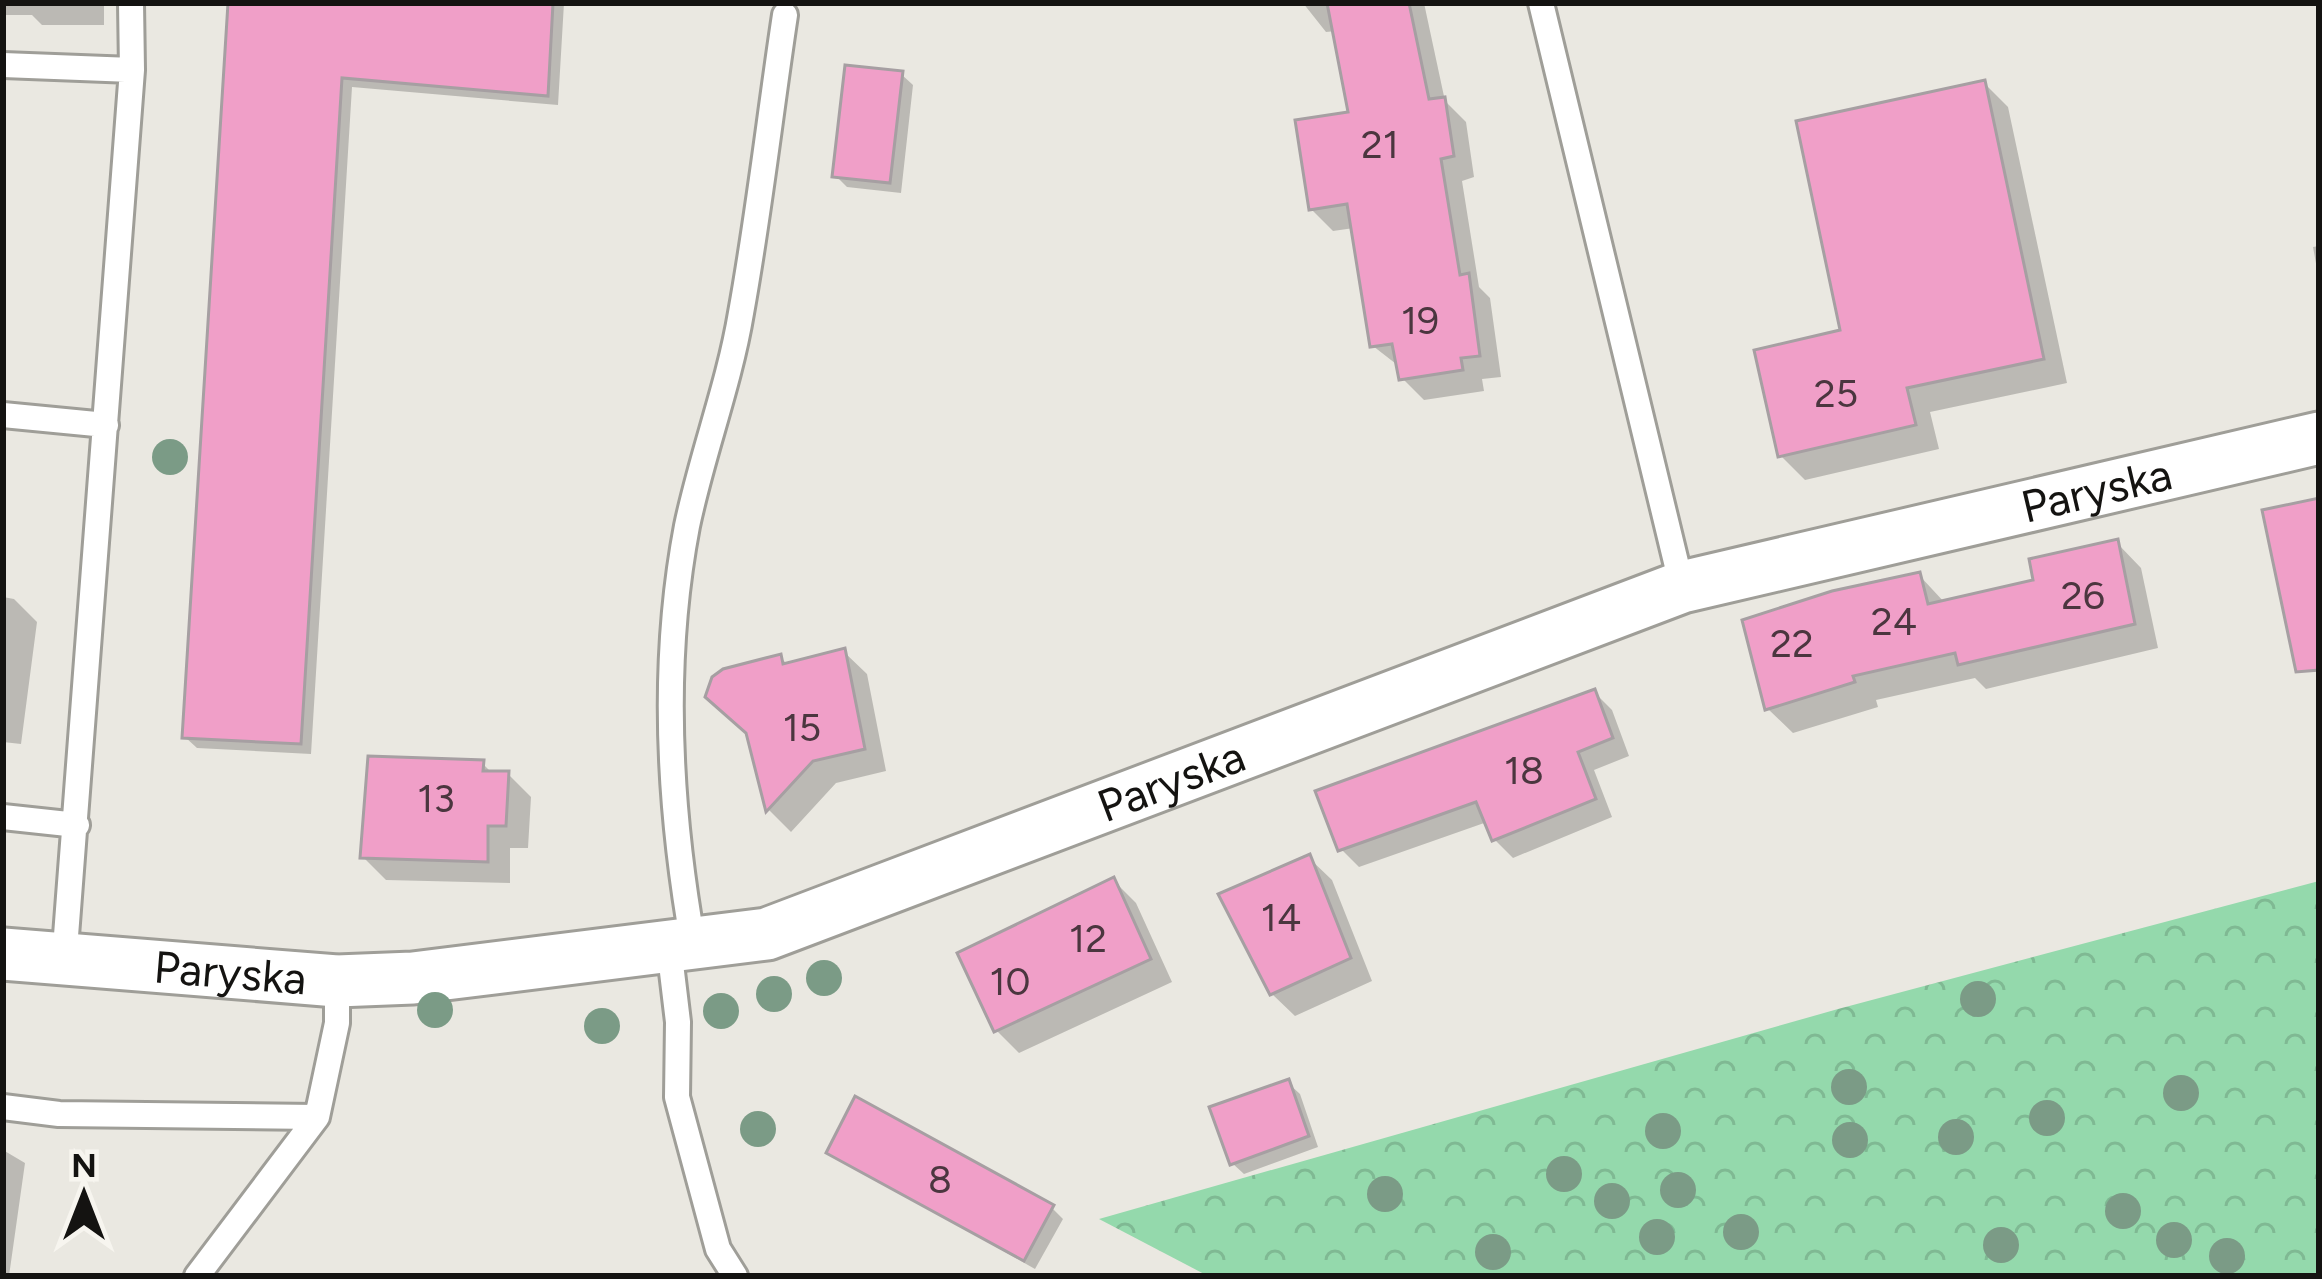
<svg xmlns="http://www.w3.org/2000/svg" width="2322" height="1279" font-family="Figtree,sans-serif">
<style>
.park{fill:url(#park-crowns)}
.shadow{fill:#0003}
.building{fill:#f09fc8;stroke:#a69fa2;stroke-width:3}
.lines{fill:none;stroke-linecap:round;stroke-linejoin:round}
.service-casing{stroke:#9f9e98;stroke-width:30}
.minor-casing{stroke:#9f9e98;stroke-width:57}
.service{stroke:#fff;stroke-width:24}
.minor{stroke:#fff;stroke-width:51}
.tree{fill:#7b9b86}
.labels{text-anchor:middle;stroke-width:10;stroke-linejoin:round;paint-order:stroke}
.number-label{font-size:39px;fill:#4b363f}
.street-label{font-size:45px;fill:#141311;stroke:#f7f5ef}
</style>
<defs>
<pattern id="park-crowns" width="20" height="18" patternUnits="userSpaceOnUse" patternTransform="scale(3)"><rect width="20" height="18" fill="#94d9ac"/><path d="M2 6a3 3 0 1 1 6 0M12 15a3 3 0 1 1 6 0" fill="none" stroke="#7fb993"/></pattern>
</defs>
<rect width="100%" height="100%" fill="#eae8e1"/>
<!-- park -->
<path class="park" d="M2319 881V1276H1208L1099 1219 1838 1009Z"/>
<!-- shadow -->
<path class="shadow" d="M3 3H104V25H42L32 15H3Z
M231 3H564L558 105 352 87 311 754 197 748 185 737Z
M1303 3H1424L1445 101 1466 122 1474 177 1462 181 1479 287 1490 298 1501 377 1482 379 1484 391 1424 400 1402 378 1400 367 1373 346 1354 228 1333 231 1311 209 1352 114 1336 31 1326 32Z
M901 74 913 85 901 193 847 187 836 176Z
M1984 83 2008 107 2067 383 1930 412 1939 449 1805 480 1781 456 1843 332Z
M2319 246V280L2313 247Z
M2117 543 2141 568 2158 648 1986 689 1975 678 1876 700 1878 707 1793 733 1768 709 1919 575 1945 603 2037 582Z
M3 597 14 599 37 622 21 744 3 742Z
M844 652 867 674 886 771 836 783 791 832 769 810 750 735 780 657 789 666Z
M1594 692 1612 710 1629 756 1594 770 1612 817 1513 858 1495 840 1487 822 1359 867 1341 849Z
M482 763 493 774H508L531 797 528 848H510V883L386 880 363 857Z
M1309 858 1332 880 1372 981 1295 1016 1272 994Z
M1113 880 1136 903 1172 982 1019 1053 996 1030Z
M1288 1083 1300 1094 1318 1147 1244 1174 1232 1163Z
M3 1150 25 1163 9 1276H3Z
M829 1152 1052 1208 1063 1219 1035 1269Z"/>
<!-- building -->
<path class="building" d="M228 3H553L548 96 342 78 301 744 182 738Z
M1327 3H1409L1429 99 1445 97 1454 156 1441 159 1460 275 1469 273 1480 356 1461 358 1463 370 1399 380 1392 344 1370 347 1347 204 1309 210 1295 120 1348 112Z
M845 65 903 71 890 183 832 177Z
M1985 80 2044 359 1907 388 1916 425 1778 457 1754 350 1840 330 1796 121Z
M2319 498V670L2296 672 2262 510Z
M2118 539 2135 624 1958 665 1955 653 1853 676 1855 682 1765 710 1742 620 1832 591 1920 572 1928 604 2033 580 2029 559Z
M845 648 865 749 813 761 766 812 746 733 705 697 712 677 723 669 781 654 783 664Z
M1595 689 1613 738 1578 752 1596 799 1492 841 1476 802 1338 851 1315 791Z
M368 756 484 760 483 771H509L506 826H488V862L360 858Z
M1310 854 1351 958 1270 995 1218 894Z
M1114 877 1151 959 994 1032 957 953Z
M1289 1079 1309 1136 1230 1165 1209 1107Z
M855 1096 1054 1205 1024 1261 826 1153Z"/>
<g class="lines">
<defs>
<path id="service" d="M1541 3 1682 587
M3 65 132 70
M3 415 106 425
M3 817 77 825
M693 944C669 808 661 662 687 526 702 454 729 385 741 313 759 214 770 114 785 15
M669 947 678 1022 677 1097 718 1249 735 1276
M64 962 132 70 131 3
M3 1107 59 1114 317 1117 337 1023V981
M197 1276 317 1117"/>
<g id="minor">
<path id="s1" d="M3 954 337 981 413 978 767 934 1682 587 2319 438"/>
</g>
</defs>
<!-- service casing -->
<use href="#service" class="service-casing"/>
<!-- minor casing -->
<use href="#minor" class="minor-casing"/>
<!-- service -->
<use href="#service" class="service"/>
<!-- minor -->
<use href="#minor" class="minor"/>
</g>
<!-- trees -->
<g class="tree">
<circle cx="170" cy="457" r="18"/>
<circle cx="824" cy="978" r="18"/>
<circle cx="774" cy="994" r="18"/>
<circle cx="1978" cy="999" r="18"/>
<circle cx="435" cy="1010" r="18"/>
<circle cx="721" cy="1011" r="18"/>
<circle cx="602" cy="1026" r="18"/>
<circle cx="1849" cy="1087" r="18"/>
<circle cx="2181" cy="1093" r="18"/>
<circle cx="2047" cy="1118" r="18"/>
<circle cx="758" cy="1129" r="18"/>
<circle cx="1663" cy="1131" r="18"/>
<circle cx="1956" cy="1137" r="18"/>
<circle cx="1850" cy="1140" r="18"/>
<circle cx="1564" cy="1174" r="18"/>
<circle cx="1678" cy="1190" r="18"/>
<circle cx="1385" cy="1194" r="18"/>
<circle cx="1612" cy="1201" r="18"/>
<circle cx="2123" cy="1211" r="18"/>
<circle cx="1741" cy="1232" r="18"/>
<circle cx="1657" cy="1237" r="18"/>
<circle cx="2174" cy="1240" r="18"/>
<circle cx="2001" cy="1245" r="18"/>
<circle cx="1493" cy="1252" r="18"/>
<circle cx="2227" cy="1256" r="18"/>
</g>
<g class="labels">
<!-- number labels -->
<g class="number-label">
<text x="1380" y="158">21</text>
<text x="1420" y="334">19</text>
<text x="1836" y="407">25</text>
<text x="2083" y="609">26</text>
<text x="1894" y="635">24</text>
<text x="1792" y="657">22</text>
<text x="802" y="741">15</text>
<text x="1524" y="784">18</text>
<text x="436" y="812">13</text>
<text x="1281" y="931">14</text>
<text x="1088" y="952">12</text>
<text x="1010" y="995">10</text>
<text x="940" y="1193">8</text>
</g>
<!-- street labels -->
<g class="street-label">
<text dy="16" stroke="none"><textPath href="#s1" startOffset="2172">Paryska</textPath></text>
<text dy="16" stroke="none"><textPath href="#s1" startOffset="1200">Paryska</textPath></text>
<text dy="16" stroke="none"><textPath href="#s1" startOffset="228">Paryska</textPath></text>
</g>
</g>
<!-- border -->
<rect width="2322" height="1279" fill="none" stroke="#141311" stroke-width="12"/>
<!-- north arrow -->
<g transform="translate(84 1195)" stroke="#f7f5ef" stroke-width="9" paint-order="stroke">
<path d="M0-9L21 45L0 30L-21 45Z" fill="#141311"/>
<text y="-18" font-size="33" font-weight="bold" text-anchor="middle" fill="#141311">N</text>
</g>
</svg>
